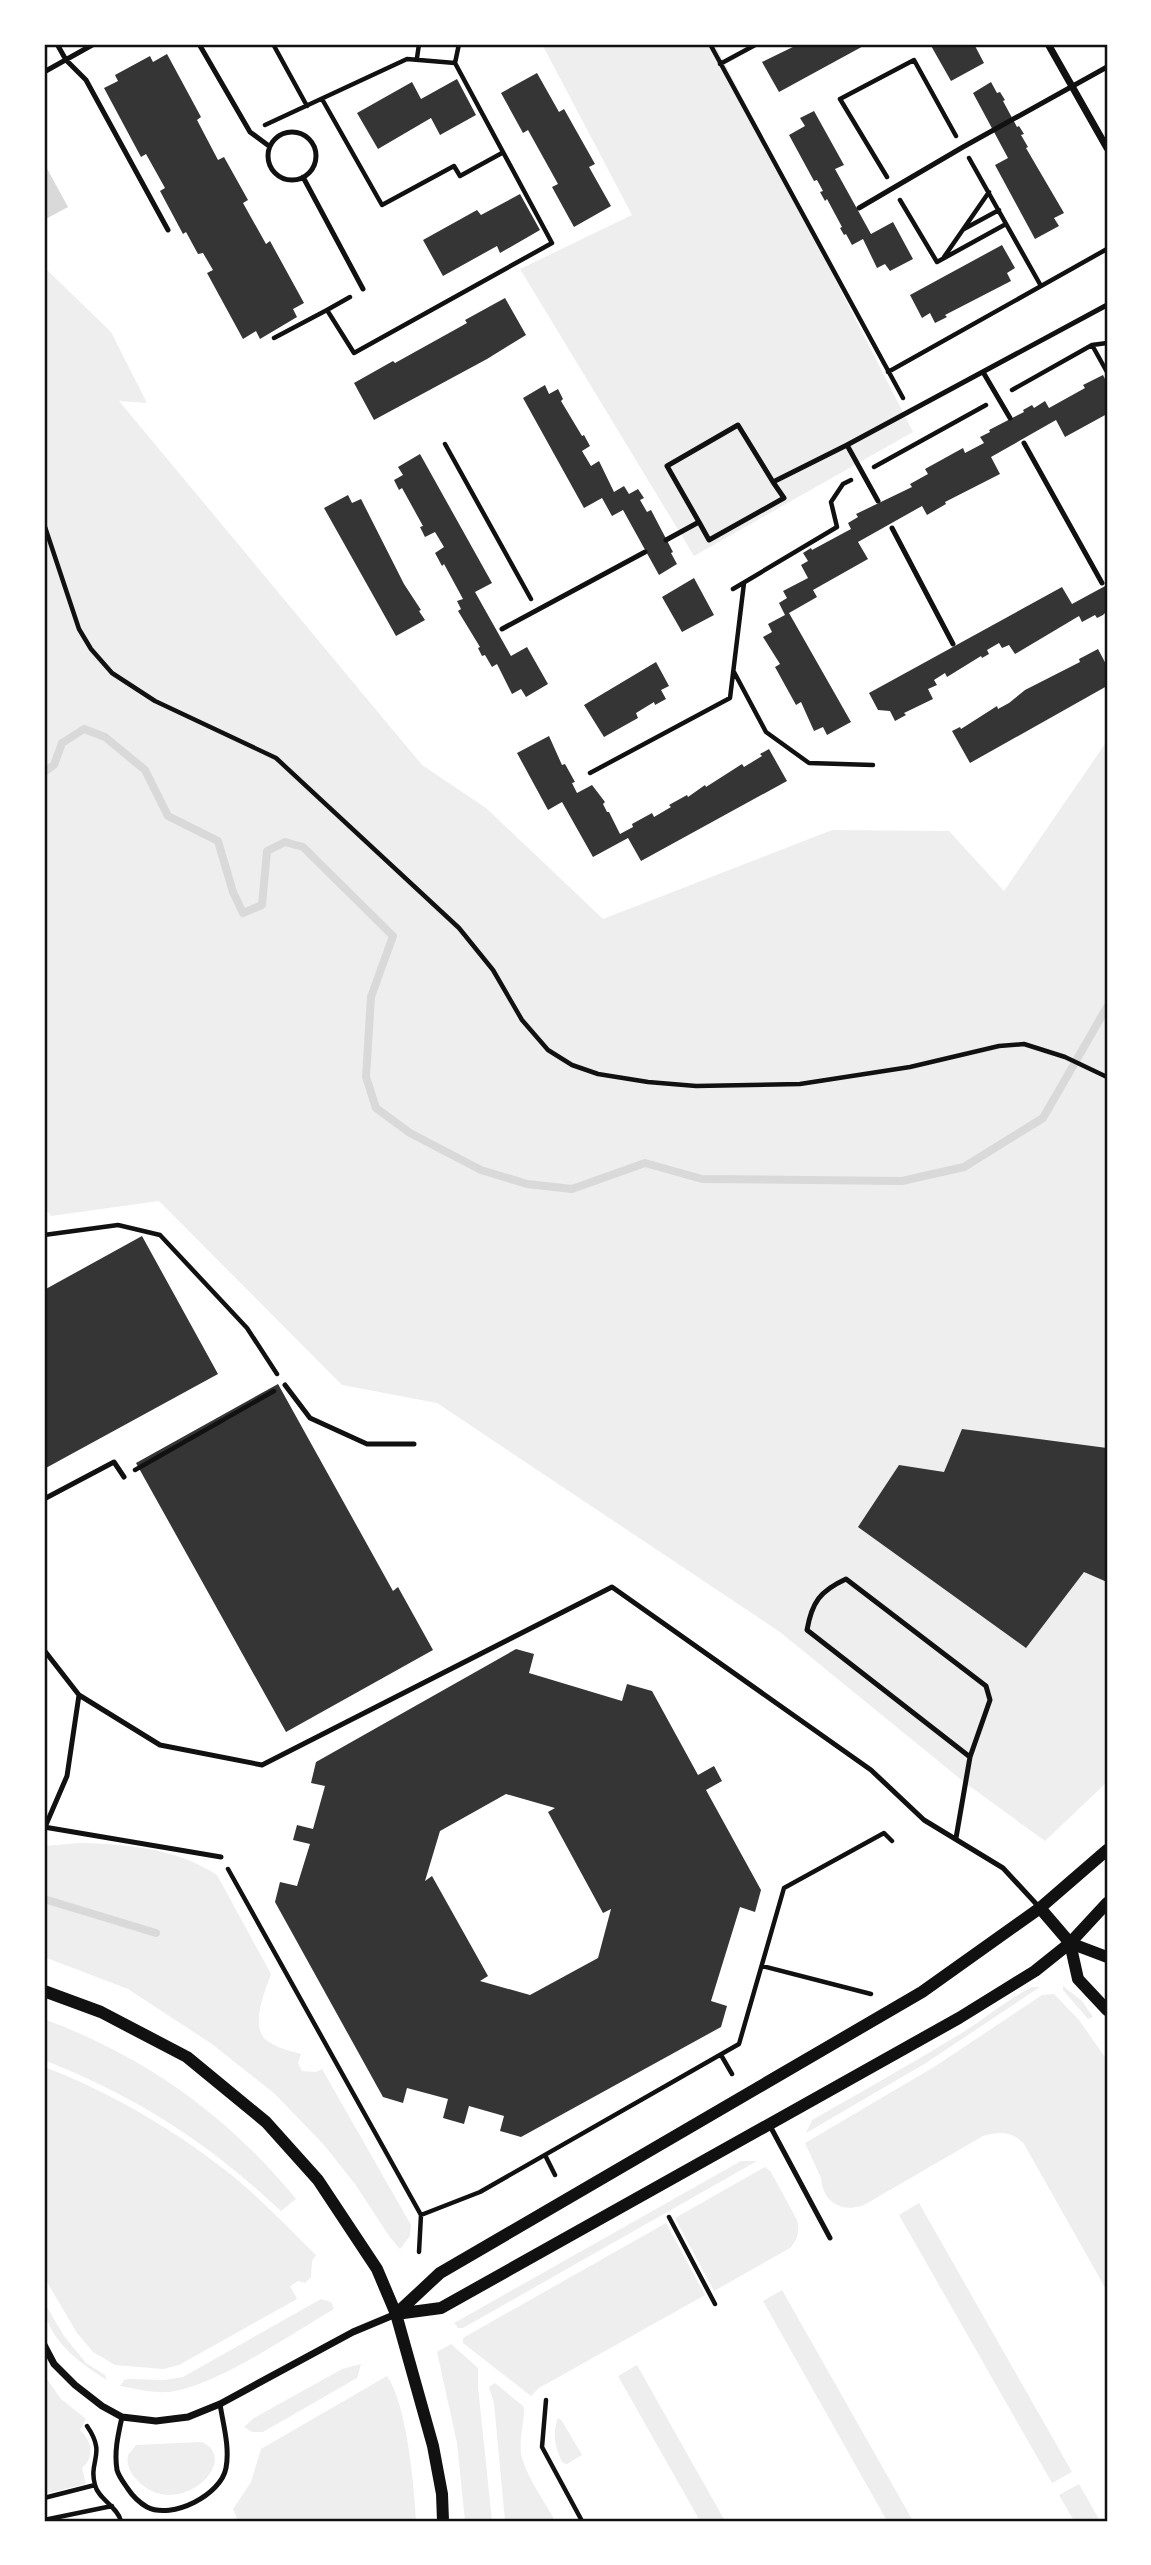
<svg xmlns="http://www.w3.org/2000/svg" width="1151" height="2565" font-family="'Golos Text',sans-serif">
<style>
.green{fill:#eee}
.water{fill:#d9d9d9}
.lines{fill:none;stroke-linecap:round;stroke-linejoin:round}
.stream{stroke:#d9d9d9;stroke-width:8}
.building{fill:#353535;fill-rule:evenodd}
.path{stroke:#111;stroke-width:4.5}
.service{stroke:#111;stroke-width:5}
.minor{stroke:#111;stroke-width:7}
.tertiary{stroke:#111;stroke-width:12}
.neatline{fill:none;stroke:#111;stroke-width:2.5}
</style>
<rect width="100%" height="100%" fill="#fff"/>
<!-- green -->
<path class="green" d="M542 44H715L913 432 694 556 520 269 632 215Z
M44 267 111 332 147 403 119 401 422 765 486 808 603 919 832 830 949 831 1004 891 1107 741V1782L1045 1841 964 1782 780 1632 437 1403 342 1385 159 1201 51 1216 44 1207Z
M79 1843C126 1844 176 1848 217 1875L271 1974C265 1991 248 2030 269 2042 278 2048 290 2051 301 2054L298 2063 302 2071 316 2072 322 2069 411 2225 410 2236 400 2249 389 2236 355 2184 324 2145 275 2094 212 2044 128 1989 44 1957V1846Z
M1063 1986 1082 2001 1093 2017 1088 2019 1063 1990Z
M1032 1987H1040L926 2063 806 2133 812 2120C863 2091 914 2062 965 2031 987 2017 1008 1999 1032 1987Z
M1054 1994 1079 2020 1107 2060V2291L1024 2144C1012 2131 999 2131 983 2136L864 2205C842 2213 823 2203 821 2178L805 2143 934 2067 1042 1995Z
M44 2019C146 2057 227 2115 296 2199L281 2211C206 2141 139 2098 44 2060Z
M44 2067C111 2092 178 2132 234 2177 263 2201 289 2229 316 2255L312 2261 311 2277 305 2283 298 2281 290 2286 297 2299 179 2365 163 2369 115 2365 93 2352 77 2333 44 2277Z
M741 2161H757L463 2328H458L454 2323Z
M765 2167 771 2172 797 2220C800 2231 798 2239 790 2248L714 2291 675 2218Z
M919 2203 1072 2472 1052 2483 899 2215Z
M666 2223 705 2295 539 2388 531 2396 463 2343V2338Z
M782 2290 913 2521H887L763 2301Z
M321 2299 331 2302 334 2309C293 2333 213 2388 168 2392 152 2393 136 2389 120 2386L124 2380 128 2379 164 2380 183 2377Z
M44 2302 64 2336 86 2363 105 2375 107 2380C79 2363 44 2337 44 2302Z
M451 2344 478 2368V2387L492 2521H465L457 2443 437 2352Z
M361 2364 357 2378 263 2432H252L244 2427 254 2418 342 2369Z
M637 2365 725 2521H700L618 2376Z
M44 2375 61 2399 86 2419 80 2430C92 2441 95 2457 82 2468L86 2484 44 2494Z
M387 2376C407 2405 414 2485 416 2521H238L233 2509 251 2482 261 2449Z
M495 2383 523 2406C527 2416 516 2443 523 2461 530 2482 545 2502 555 2521H505L494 2403 489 2387Z
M558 2418 562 2421 582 2455 567 2464 563 2463C555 2449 552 2434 558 2418Z
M202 2442C241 2460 182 2519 141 2484 132 2476 126 2467 128 2455L136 2445Z
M1079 2484 1100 2521H1074L1059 2495Z"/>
<!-- water -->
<path class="water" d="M44 163 68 207 44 220Z"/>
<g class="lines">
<!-- stream -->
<path class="stream" d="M44 772 54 765 62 743 84 729 105 737 145 770 168 816 218 841 233 892 243 913 262 905 267 851 285 842 303 847 393 936 371 997 366 1077 376 1108 410 1133 481 1170 527 1184 572 1189 645 1163 702 1179 902 1181 964 1167 1043 1118 1107 1007
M44 1899 156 1933"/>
</g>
<!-- building -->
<path class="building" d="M799 44H867L779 92 762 62Z
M930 44H974L984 63 951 81Z
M167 54 201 117 197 120 218 160 224 157 248 200 243 203 266 244 270 241 304 303 293 309 297 317 260 339 256 331 243 339 207 273 213 270 203 253 198 254 186 232 183 234 160 191 165 188 146 154 141 157 104 88 118 81 115 75 150 56 153 62Z
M537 73 559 112 564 109 595 164 589 167 611 206 574 227 552 187 558 184 528 130 523 133 501 93Z
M457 79 476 115 440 135 431 118 378 149 357 113 412 82 421 99Z
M991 82 997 93 1000 92 1005 100 1003 101 1017 127 1019 126 1024 134 1021 135 1028 147 1026 148 1064 213 1054 218 1059 226 1035 239 995 165 1008 158 973 93Z
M814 111 844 165 835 169 871 234 893 222 913 259 890 271 885 264 877 268 863 239 852 245 846 234 844 235 840 228 842 227 827 199 825 201 820 192 823 191 817 180 814 181 789 135 805 126 800 118Z
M520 194 540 230 500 253 497 246 443 276 423 240 477 210 481 215Z
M1002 245 1015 268 1007 273 1011 281 945 315 947 317 935 323 930 313 922 318 910 295Z
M505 298 526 335 487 359 374 420 354 383 393 361 395 363 467 323 465 320Z
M1103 375 1107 383V414L1065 437 1056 420 991 457 1000 474 945 502 946 504 927 515 922 506 858 542 868 559 813 590 817 597 789 613 851 722 827 735 823 727 814 731 801 702 796 705 775 667 780 664 763 637 772 632 768 624 785 615 779 603 787 598 783 591 808 578 801 565 808 561 803 553 811 548 812 550 851 529 848 523 858 517 856 514 912 487 910 484 928 474 925 469 963 448 965 453 984 443 980 437 990 432 989 430 1024 412 1023 410 1032 405 1034 408 1045 401 1049 408 1085 388 1083 385Z
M545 385 549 394 558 389 563 399 561 401 582 436 584 435 590 446 582 451 591 466 599 461 614 492 624 486 629 494 638 489 644 498 640 500 647 512 651 510 673 552 671 553 677 564 659 575 623 510 612 516 602 498 584 508 523 398Z
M420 454 492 583 475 592 511 656 527 647 548 684 526 697 521 689 512 694 497 664 492 667 485 655 482 656 478 648 480 647 458 611 461 609 457 601 463 599 444 564 442 566 435 553 444 547 435 532 425 537 420 527 423 526 402 488 399 490 394 480 403 475 398 467Z
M348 495 352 503 361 499 404 584 421 610 419 611 425 620 396 636 324 508Z
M694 578 714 615 682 632 662 597Z
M1107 585V611L1103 615 1097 618 1095 615 1082 622 1079 616 1015 654 1009 645 1002 648 999 643 987 650 989 654 982 658 981 656 947 677 945 673 934 680 937 685 928 689 933 699 904 713 906 715 895 721 890 711 878 710 869 693 1062 587 1072 604Z
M1098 649 1107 666V686L970 763 952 731 960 727 961 729 997 706 998 709 1009 703 1025 690 1080 662 1079 659Z
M656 662 669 686 661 690 666 699 655 705 654 702 636 713 638 718 604 737 584 705Z
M549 736 562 765 565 764 575 782 572 783 577 793 592 785 605 802 603 804 607 812H609L620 834 633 827 632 824 652 813 654 817 671 807 669 805 687 795 688 797 705 785 706 787 742 764 744 767 762 756 760 754 769 749 787 781 641 861 628 838 593 857 562 802 548 810 517 753Z
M142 1236 218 1374 44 1469V1290Z
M278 1384 393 1591 398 1587 433 1650 286 1732 136 1463Z
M962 1429 1107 1448V1582L1084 1572 1026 1648 858 1527 899 1465 944 1472Z
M516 1649 534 1654 529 1673 622 1701 627 1684 652 1691 698 1775 714 1766 722 1781 706 1790 761 1890 755 1912 740 1907 711 2001 727 2006 721 2027 521 2137 500 2131 504 2116 469 2106 464 2124 443 2118 448 2099 407 2088 403 2103 383 2097 275 1902 280 1882 297 1886 310 1844 293 1840 297 1825 313 1829 325 1786 311 1783 316 1762ZM506 1794 555 1808 548 1812 603 1913 611 1909 598 1958 530 1995 480 1981 488 1976 432 1876 425 1881 440 1831Z"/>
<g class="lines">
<!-- path -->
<path class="path" d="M273 44 307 106
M710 44 903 398
M417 58 419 44
M720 64 757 44
M322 99 382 205 454 166 460 176 502 153
M265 125 407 59 455 63
M969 158 1041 286
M887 177 840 99 914 60 956 136
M900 200 937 262 1006 224
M964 229 999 210
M944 257 989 192
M350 297 327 310 354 353 552 243 455 63 459 44
M274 338 327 310
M1092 345 1107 372
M888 372 1107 249
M1012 390 1092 345 1107 343
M445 444 531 599
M874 467 986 405
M44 524 79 629 91 649 112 673 155 701 276 758 459 928 493 970 522 1020 548 1050 572 1065 598 1074 648 1082 696 1086 800 1084 910 1067 999 1046 1024 1044 1065 1057 1107 1077
M733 589 837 527 831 502 843 484 851 480
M734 672 766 732 809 763 873 765
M590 773 730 698 744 583
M44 1235 118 1225 160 1235 247 1328 277 1374
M135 1470 274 1391
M228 1869 421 2215 419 2252
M762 1966 871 1994
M721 2055 732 2074
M545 2155 555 2175
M421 2215 480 2192 739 2044 784 1888 884 1833 892 1841
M669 2217 715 2304
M546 2400 542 2447 582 2521
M87 2426C107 2455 88 2460 95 2485 98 2499 117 2506 121 2521
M44 2498 95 2485
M44 2520 112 2506"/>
<!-- service -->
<path class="service" d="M57 44 66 60 86 80 168 230
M199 44 250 132 269 146
M44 72 94 44
M268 156a24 24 0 1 1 48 0a24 24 0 1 1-48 0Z
M303 177 363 289
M859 208 963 147 1107 67
M983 372 1010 418
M1024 443 1102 583
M847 445 878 501
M699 522 667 466 738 425 773 482
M892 528 953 644
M666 540 699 522 709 540 784 498 773 482 847 445 1107 305
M502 629 645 552
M285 1385 310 1418 367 1444H414
M44 1499 114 1462 124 1477
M44 1650 79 1695 160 1745 262 1765 612 1587 871 1770 924 1820 1003 1868 1040 1908
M44 1827 221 1857
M45 1827 67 1776 79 1695
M956 1838 970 1757 990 1700 986 1686 846 1579C820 1591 812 1602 807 1630L970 1757
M769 2124 830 2238
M122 2417C118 2435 114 2452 117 2470 119 2477 124 2483 128 2489 132 2495 140 2503 147 2507 172 2520 221 2495 226 2468 230 2447 223 2424 220 2404"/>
<!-- minor -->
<path class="minor" d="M1048 44 1107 148
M44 2345 54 2364 75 2385 102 2406 122 2417 156 2421 188 2417 220 2404 353 2332 396 2314"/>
<!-- tertiary -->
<path class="tertiary" d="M1040 1908 1070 1943 1078 1979 1107 2010
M1070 1943 1107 1957
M44 1991 101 2012 187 2057 266 2122 318 2180 377 2269 396 2314 433 2446 442 2494 443 2521
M396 2314 440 2273 922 1992 1040 1908 1107 1850
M396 2314 441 2308 959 2018 1035 1971 1070 1943 1107 1903"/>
</g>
<!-- border -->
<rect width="1151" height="2565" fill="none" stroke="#ffffff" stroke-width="91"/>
<rect x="46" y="46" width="1060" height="2474" class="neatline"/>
</svg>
